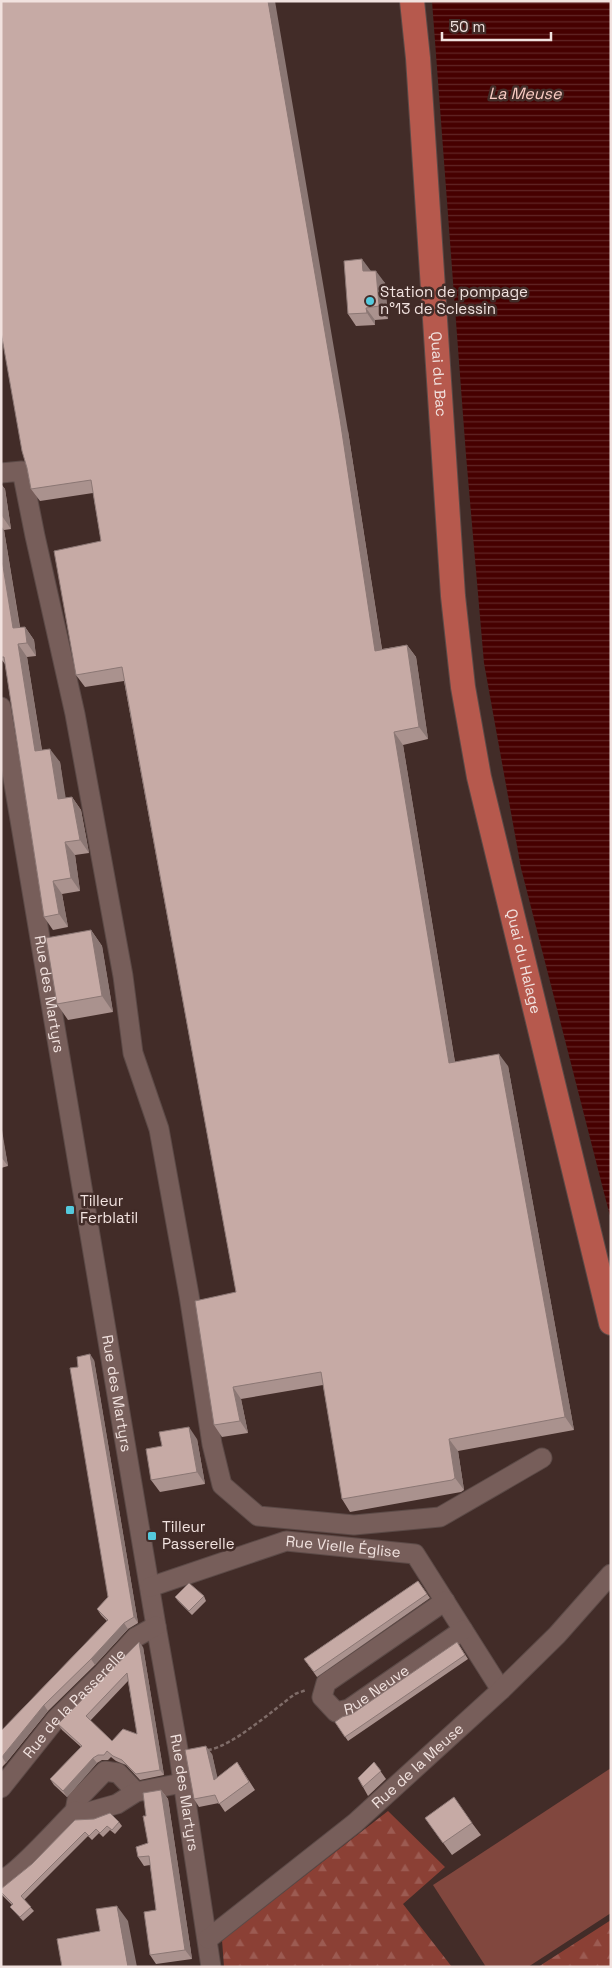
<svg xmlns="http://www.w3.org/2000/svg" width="612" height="1968" font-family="'Space Grotesk',sans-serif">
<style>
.green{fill:#81473e}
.forest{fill:url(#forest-firs)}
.water{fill:url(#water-rules)}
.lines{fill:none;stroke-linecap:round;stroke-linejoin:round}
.minor-casing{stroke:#5c4a47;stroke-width:21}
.major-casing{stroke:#5c4a47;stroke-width:26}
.path{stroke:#7f6c68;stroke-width:2.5;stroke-dasharray:4 2.5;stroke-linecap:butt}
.minor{stroke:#775e5a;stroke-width:19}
.major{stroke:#b6594d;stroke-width:24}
.wall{fill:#aa928e;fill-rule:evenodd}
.shaded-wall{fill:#8b7774}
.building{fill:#c6aaa5;stroke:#8b7774;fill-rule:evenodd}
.poi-dot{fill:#54cadd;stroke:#422c28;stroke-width:2}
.labels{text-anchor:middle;stroke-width:5;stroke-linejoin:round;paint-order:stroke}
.poi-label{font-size:15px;fill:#f1e2df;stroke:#422c28;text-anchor:start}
.street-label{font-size:15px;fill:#f1e2df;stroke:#422c28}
.water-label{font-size:16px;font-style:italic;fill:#f9cbc3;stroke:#422c28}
</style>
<defs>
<pattern id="forest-firs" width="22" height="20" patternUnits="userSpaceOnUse" patternTransform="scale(1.25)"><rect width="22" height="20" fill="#8b4035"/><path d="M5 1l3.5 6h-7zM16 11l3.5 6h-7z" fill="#9c5b52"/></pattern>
<pattern id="water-rules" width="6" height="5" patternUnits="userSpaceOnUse" patternTransform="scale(1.25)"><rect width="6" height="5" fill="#460000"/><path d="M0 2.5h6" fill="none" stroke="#612525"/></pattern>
</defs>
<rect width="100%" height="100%" fill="#422c28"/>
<!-- green -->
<path class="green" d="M611 1768V1913L528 1967H486L433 1885Z"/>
<!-- forest -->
<path class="forest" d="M388 1811 445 1867 403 1904 452 1967H224L222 1940Z
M611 1920V1967H538Z"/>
<!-- water -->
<path class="water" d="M432 1H611V1220L521 868 484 663 466 455Z"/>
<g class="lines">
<defs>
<g id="minor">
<path d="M1 473 22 471 35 536 75 714 123 976 133 1053 159 1129 189 1295 212 1444 222 1485 258 1516 354 1525 440 1517 542 1458"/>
<path id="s1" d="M1 707 156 1626 179 1755 211 1967"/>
<path id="s2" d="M150 1587 286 1541 415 1554 501 1690"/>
<path id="s3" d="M445 1601 326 1683 322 1697 336 1712 349 1709 463 1630"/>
<path id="s4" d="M1 1788 56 1719 103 1673 136 1637 156 1626"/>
<path d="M75 1811 77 1800 105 1771 118 1773 136 1792"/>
<path d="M1 1879C15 1877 62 1823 75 1811L85 1813 117 1804 136 1792 182 1783"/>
<path id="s5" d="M208 1939 355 1823 501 1690 557 1635 611 1574"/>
</g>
<g id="major">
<path id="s6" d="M412 1 418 58 453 596 463 687 479 777 611 1323"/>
</g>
</defs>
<!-- minor casing -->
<use href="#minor" class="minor-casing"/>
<!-- major casing -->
<use href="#major" class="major-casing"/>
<!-- path -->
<path class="path" d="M208 1750C233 1746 273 1710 295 1694L306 1690"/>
<!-- minor -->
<use href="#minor" class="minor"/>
<!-- major -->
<use href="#major" class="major"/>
</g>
<!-- wall -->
<path class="wall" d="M371 271 385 283 388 319 375 320V325L356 326 348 314Z
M348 431 382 649 407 645 416 657 428 739 403 745 455 1062 508 1066 574 1430 458 1451 464 1490 461 1492 350 1512 342 1499 323 1385 241 1399 248 1433 222 1437 214 1425 236 1292 124 681 85 687 76 675 101 541 93 493 40 501 31 489 27 468Z
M1 484 5 489 11 529 4 530 20 627H25L34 640 36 656 27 657 42 750 60 762 65 798 72 797 81 810 89 853 75 855 80 891 62 894 68 927 53 930 44 917 5 664 1 659Z
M91 930 102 946 113 1012 68 1020 57 1004Z
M1 1129 8 1166 1 1168Z
M94 1360 138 1623 128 1629 95 1665 48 1711 6 1763 1 1768V1731L107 1621 101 1615 97 1609 108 1597 78 1367Z
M197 1439 205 1484 160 1492 151 1480Z
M418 1581 430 1598 317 1677 304 1659Z
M204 1596 206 1601 192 1615 178 1601 175 1597Z
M457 1642 468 1659 348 1741 335 1722 352 1714Z
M143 1647 164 1775 140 1780 126 1765 116 1761 111 1757 108 1760H102L97 1763 67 1797 54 1785 50 1779 81 1747 62 1730 58 1724ZM128 1681 137 1734 112 1741 90 1721Z
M212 1754 217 1778 237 1762 255 1790 225 1812 219 1803 199 1807 194 1799Z
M374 1762 386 1779 368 1796 363 1787Z
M161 1790 168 1799 192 1959 156 1964 150 1955 156 1910 150 1865 144 1866 138 1857 148 1843 146 1816Z
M425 1818 472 1823 481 1835 452 1855Z
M75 1820 119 1822 122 1826 115 1834 110 1830 103 1837 99 1833 92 1840 88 1836 24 1900 34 1911 23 1921 10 1907 12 1905 2 1895 1 1893V1889L32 1864Z"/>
<!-- shaded-wall -->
<path class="shaded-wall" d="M268 1H275L348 431 384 663 375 651Z
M362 259 371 271H363Z
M376 271 385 283 388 319 379 306Z
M366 308 375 320V325L367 313Z
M1 484 5 489 11 529 2 516 1 510Z
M1 526 4 530 22 641 13 628 1 554Z
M25 627 34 640 36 656 27 643Z
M18 644 27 657 44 764 35 751Z
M407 645 416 657 428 739 419 727Z
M394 732 403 745 457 1075 449 1063Z
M50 749 60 762 68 812 58 799Z
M72 797 81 810 89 853 80 840Z
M65 842 75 855 80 891 71 878Z
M53 881 62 894 68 927 59 914Z
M91 930 102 946 113 1012 102 996Z
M499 1054 508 1066 574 1430 565 1417Z
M1 1129 2 1130 8 1166 1 1157Z
M90 1354 94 1360 138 1623 134 1617Z
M233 1387 241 1399 248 1433 240 1421Z
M189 1427 197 1439 205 1484 197 1472Z
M449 1439 458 1451 464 1490 455 1478Z
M124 1623 128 1629 95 1665 91 1659Z
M139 1642 143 1647 164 1775 160 1770Z
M44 1705 48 1711 6 1763 2 1757Z
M206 1746 212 1754 220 1788 214 1780Z
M93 1758 97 1763 67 1797 63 1791Z
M161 1790 168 1799 192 1959 185 1950Z
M117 1906 128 1921 137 1967H128Z"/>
<!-- building -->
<path class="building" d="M1 1H268L340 419 375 651 407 645 419 727 394 732 449 1063 499 1054 565 1417 449 1439 455 1478 452 1480 342 1499 321 1372 233 1387 240 1421 214 1425 195 1301 236 1292 122 667 76 675 54 551 101 541 91 480 31 489 27 468 22 451 1 332Z
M362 259 363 271H376L379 306 366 308 367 313 348 314 344 261Z
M1 554 13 628 25 627 27 643 18 644 35 751 50 749 58 799 72 797 80 840 65 842 71 878 53 881 59 914 44 917 4 657H1Z
M91 930 102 996 57 1004 46 938Z
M90 1354 134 1617 124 1623 91 1659 44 1705 1 1758V1731L108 1620 97 1609 108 1597 70 1368 78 1367 77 1357Z
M189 1427 197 1472 151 1480 146 1449 162 1446 159 1432Z
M418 1581 427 1594 314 1672 304 1659Z
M189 1583 204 1596 189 1611 175 1597Z
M139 1642 160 1770 136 1774 122 1760 113 1756 107 1751 104 1755H98L93 1758 63 1791 50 1779 82 1746 58 1724ZM127 1673 137 1734 123 1729 112 1741 86 1716Z
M457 1642 465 1655 345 1737 335 1722 342 1717 352 1714Z
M206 1746 214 1780 237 1762 249 1782 219 1804 215 1795 194 1799 185 1750Z
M374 1762 381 1771 363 1787 358 1778Z
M161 1790 185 1950 150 1955 144 1912 156 1910 149 1856 138 1857 136 1847 148 1843 143 1816H146L143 1793Z
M454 1797 472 1823 443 1843 425 1818Z
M110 1813 119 1822 112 1830 107 1826 100 1833 96 1829 89 1836 85 1832 21 1896 31 1907 20 1917 10 1907 13 1904 1 1892V1889L32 1864 75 1820 94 1819Z
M117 1906 128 1967H62L57 1939 100 1931 96 1909Z"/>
<!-- markers -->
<g class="poi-dot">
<circle cx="370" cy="301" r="5"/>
<rect x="65" y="1205" width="10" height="10" rx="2.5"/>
<rect x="147" y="1531" width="10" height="10" rx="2.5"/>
</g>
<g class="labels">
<!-- poi labels -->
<g class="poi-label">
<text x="380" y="297">Station de pompage<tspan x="380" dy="17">n°13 de Sclessin</tspan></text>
<text x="80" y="1206">Tilleur<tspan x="80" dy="17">Ferblatil</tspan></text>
<text x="162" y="1532">Tilleur<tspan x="162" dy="17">Passerelle</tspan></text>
</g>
<!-- street labels -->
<g class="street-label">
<text dy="5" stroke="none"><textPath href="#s6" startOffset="374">Quai du Bac</textPath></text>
<text dy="5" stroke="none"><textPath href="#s6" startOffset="969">Quai du Halage</textPath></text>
<text dy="5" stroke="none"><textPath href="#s1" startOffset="291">Rue des Martyrs</textPath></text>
<text dy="5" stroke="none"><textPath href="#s1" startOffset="696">Rue des Martyrs</textPath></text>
<text dy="5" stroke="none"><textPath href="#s2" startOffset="201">Rue Vielle Église</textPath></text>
<text dy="5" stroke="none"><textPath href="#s3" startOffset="226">Rue Neuve</textPath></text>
<text dy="5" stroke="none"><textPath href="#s4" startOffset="112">Rue de la Passerelle</textPath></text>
<text dy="5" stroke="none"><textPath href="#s5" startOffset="272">Rue de la Meuse</textPath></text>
<text dy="5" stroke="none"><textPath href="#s1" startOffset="1101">Rue des Martyrs</textPath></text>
</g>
<!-- water labels -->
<g class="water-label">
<text x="525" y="99">La Meuse</text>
</g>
</g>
<!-- border -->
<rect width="612" height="1968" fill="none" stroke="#f1e2df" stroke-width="5"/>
<!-- scale -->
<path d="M442 32v8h109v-8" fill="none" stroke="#f1e2df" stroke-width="2.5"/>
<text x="450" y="32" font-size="15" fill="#f1e2df" stroke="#422c28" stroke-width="4" paint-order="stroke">50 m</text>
</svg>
